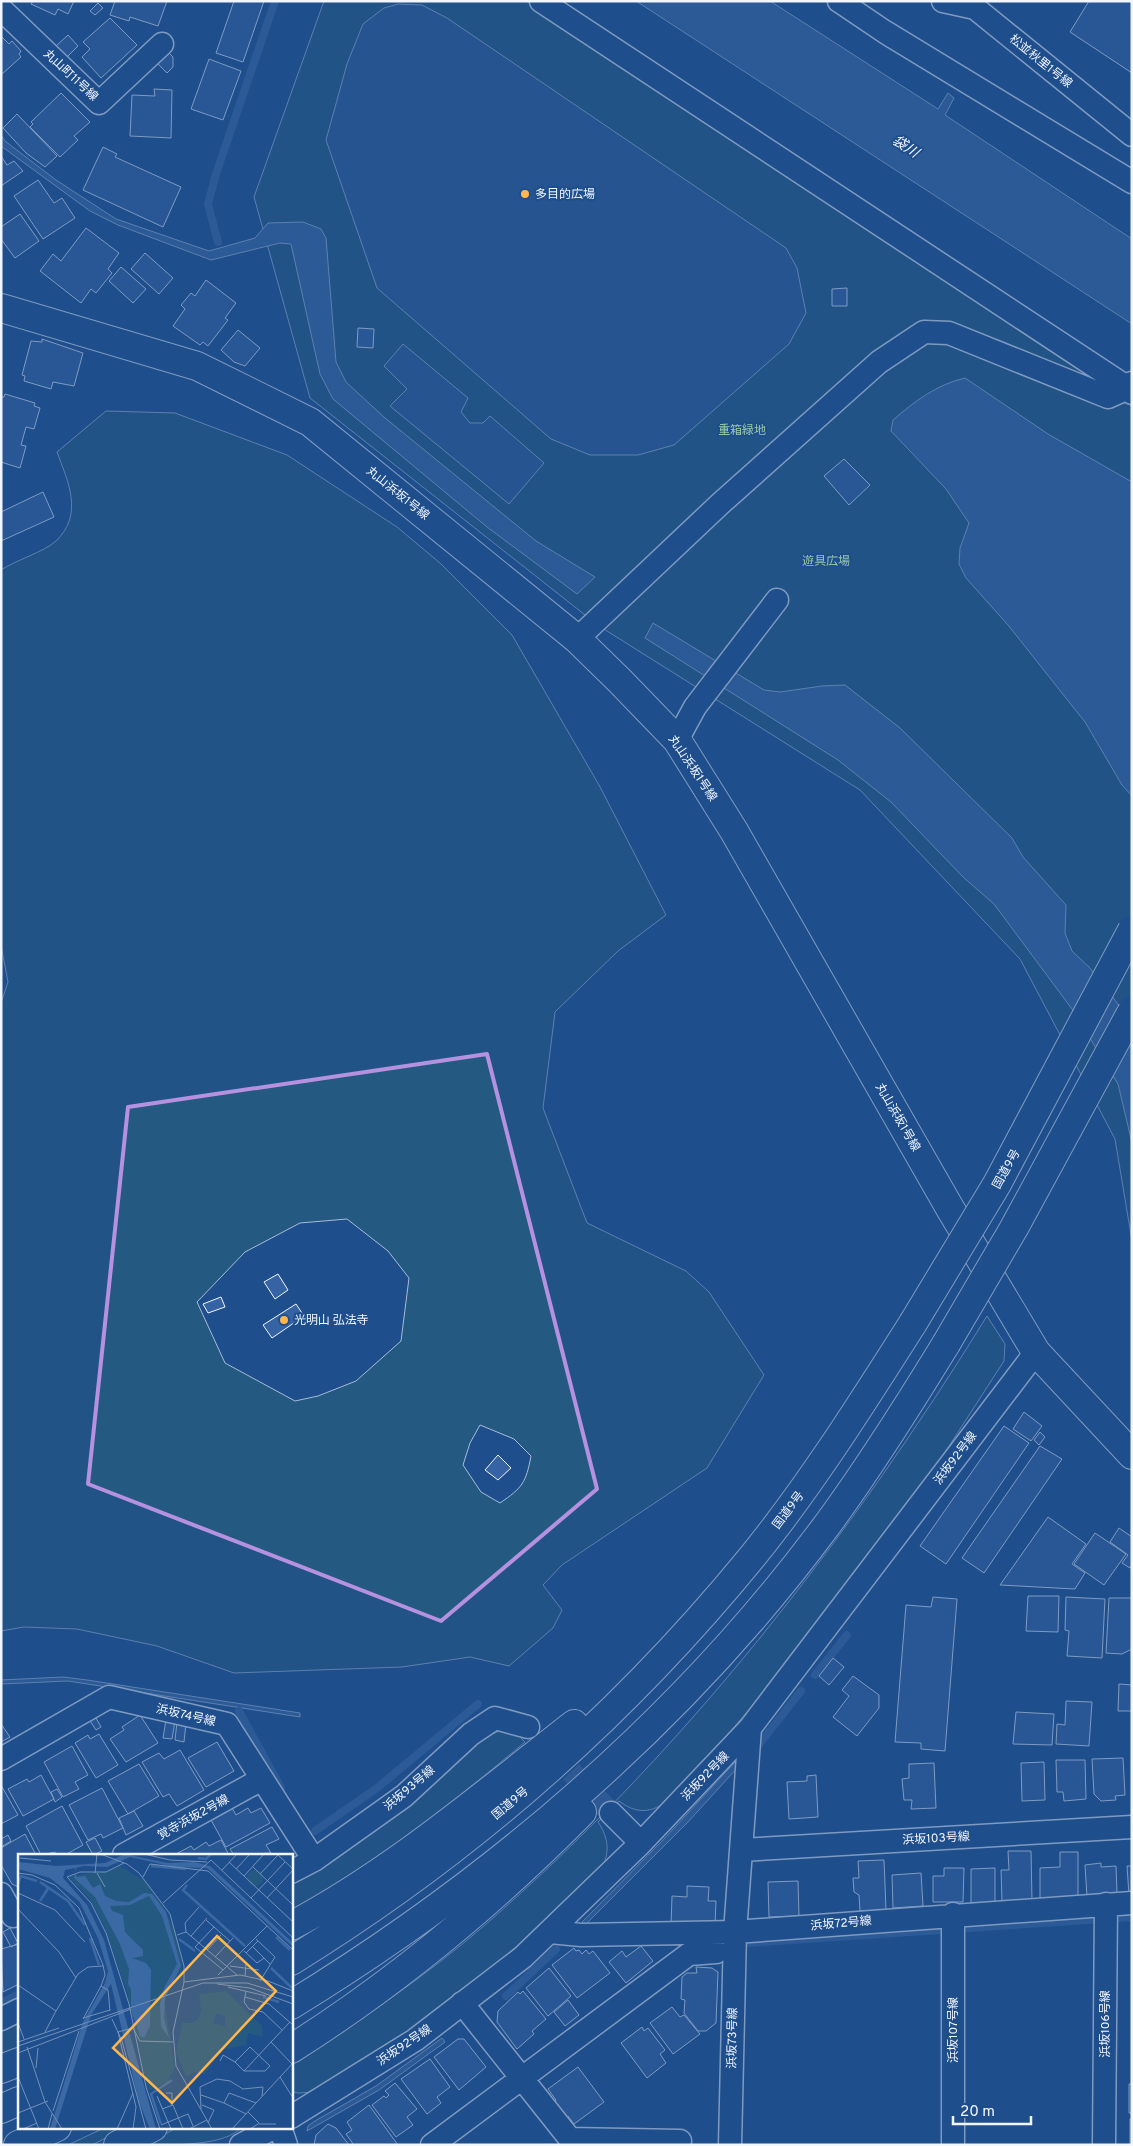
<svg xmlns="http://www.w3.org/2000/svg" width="1133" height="2146" font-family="Overpass,'Noto Sans JP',sans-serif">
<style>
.green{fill:#245a82;stroke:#a8bbd7;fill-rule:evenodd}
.parking{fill:#305b95;stroke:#a8bbd7}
.water{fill:#3b69a3;stroke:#a8bbd7}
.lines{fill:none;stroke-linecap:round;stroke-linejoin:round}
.stream{stroke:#3b69a3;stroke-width:8}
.building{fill:#3563a3;stroke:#f2f6ff}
.street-tunnel{stroke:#3f679d;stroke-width:22;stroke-dasharray:22 11;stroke-linecap:butt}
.street-casing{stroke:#f2f6ff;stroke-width:25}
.secondary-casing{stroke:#f2f6ff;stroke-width:30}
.highway-casing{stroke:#f2f6ff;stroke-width:30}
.street{stroke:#1f4e8c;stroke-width:22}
.secondary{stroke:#1f4e8c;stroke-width:28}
.highway{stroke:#1f4e8c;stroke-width:28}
.highway-bridge-casing{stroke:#f2f6ff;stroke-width:30;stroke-linecap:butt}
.highway-bridge{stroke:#1f4e8c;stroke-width:28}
.marked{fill:none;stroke:#b691df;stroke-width:4;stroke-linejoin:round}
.poi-dot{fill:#ffb74d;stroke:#1f4e8c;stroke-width:2}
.labels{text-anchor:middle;stroke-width:4;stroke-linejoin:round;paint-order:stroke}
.street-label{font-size:12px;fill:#f2f6ff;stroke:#1f4e8c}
.poi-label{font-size:12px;fill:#f2f6ff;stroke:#1f4e8c;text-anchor:start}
.park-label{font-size:12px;fill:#97c8a6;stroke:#1f4e8c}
.water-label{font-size:14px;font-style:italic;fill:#f2f6ff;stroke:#1f4e8c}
.inset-river{fill:none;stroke:#3b69a3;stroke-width:2.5}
.inset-road{fill:none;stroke:#7391ba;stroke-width:1}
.view{fill:#ffb74d;fill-opacity:0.15;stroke:#ffb74d;stroke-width:2.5}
.inset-edge{fill:none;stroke:#f2f6ff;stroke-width:2.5}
</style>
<rect width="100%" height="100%" fill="#1f4e8c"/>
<!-- green -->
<path class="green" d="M324 1H526L1106 380 1132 406V1241L1115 1139 1020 959 860 790 599 626 310 398 254 197Z
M106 411 175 413 287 455 397 527 440 563 512 635 599 785 666 915 618 951 555 1012 543 1108 587 1223 686 1271 709 1292 764 1375 707 1468 562 1565 543 1585 562 1610 553 1628 509 1666 470 1657 402 1667 234 1673 157 1646 77 1629 24 1627 1 1631V1003L8 982 1 945V570C16 560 44 552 56 541 84 514 68 482 57 452ZM347 1219 388 1251 409 1278 401 1341 356 1381 318 1396 295 1401 225 1363 197 1302 245 1252 300 1223ZM480 1425 514 1439 531 1456C526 1483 522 1488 500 1503L481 1492 463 1465 470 1443Z
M987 1316 1005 1344 1004 1361 931 1474 803 1646 730 1732 666 1802C649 1814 635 1813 619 1801L598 1822C607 1835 610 1849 604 1863L498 1964 387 2047 315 2092 298 2093 291 2091V2064C358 2022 425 1977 485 1925 682 1754 850 1538 987 1316Z
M512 1729 525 1742C451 1804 376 1863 291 1910V1881L392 1811 486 1737 496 1732Z
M19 2023V2049L1 2056V2031Z
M106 2127H127L92 2145H68Z
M178 2127H242C226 2146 173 2145 145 2145Z"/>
<!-- parking -->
<path class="parking" d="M398 4 422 5 447 18 786 248 797 268 806 313 789 344 674 445 638 455H590L551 439 377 288 326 140 347 64 363 24 384 8Z
M403 344 468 398 461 412 470 423H483L490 416 544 463 509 504 390 406 407 389 384 366Z"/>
<!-- water -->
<path class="water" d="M636 1H770L938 109 948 93 954 98 945 115 1132 239V324Z
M1 135 5 141 56 180 116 219 209 251 255 238 268 223 303 222 321 229 326 238 336 362 346 382 385 418 536 541 595 577 577 594 487 527 333 399 320 374 291 244 280 243 211 260 118 225 90 211 1 146Z
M965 378 1048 434 1132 482V796L1122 785 1085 722 1008 625 966 578 959 564 960 548 969 523 946 489 891 431 893 420C915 401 936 385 965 378Z
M653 623 764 690 780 692 822 686 845 685 900 728 1012 838 1023 857 1066 905 1065 933 1072 951 1089 967 1132 1022V1143L1118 1084 1072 1009 994 904 963 877 891 802 838 760 645 638Z
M63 1677 87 1680 300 1713V1717L68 1681 1 1684V1680Z
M737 1760 738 1767 688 1822 585 1925 582 1922 662 1841Z
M442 2038 445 2042 379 2090 307 2131 308 2126 315 2121 376 2086Z"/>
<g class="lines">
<!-- stream -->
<path class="stream" d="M218 242 208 204 216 174 275 1
M815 1675 847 1635
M239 1711 281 1788
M757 1747 801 1691
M315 1831 377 1788 478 1704
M747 1943 1132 1917
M506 1996 556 1949
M1 2003 19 1994"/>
</g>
<!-- building -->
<path class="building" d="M33 1H74L68 14 58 9 55 15 31 4Z
M115 1H167L158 26 130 17 129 21 110 15Z
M234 1H264L243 62 216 53Z
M1089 1H1132V73L1070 32Z
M98 3 103 8 95 15 90 11Z
M110 18 137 45 101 78 82 57 90 49 83 42Z
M68 35 78 46 67 57 56 46Z
M1 36 9 44 12 41 21 51 19 54 21 57 1 75Z
M167 51 173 57V67L167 73 156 62Z
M209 59 241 71 223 120 191 109Z
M154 89 172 90 171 138 130 136 132 95 155 96Z
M61 93 90 122 74 136 78 140 60 157 30 127 33 124 31 122Z
M17 114 57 156 45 167 26 153 3 128Z
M103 147 117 154 115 157 181 187 163 227 83 190Z
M1 156 7 165 14 161 23 171 1 186Z
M38 180 54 203 62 198 75 218 43 239 14 196Z
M20 214 39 241 15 258 1 239V227Z
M86 228 119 253 108 269 112 273 96 293 91 289 81 303 40 271 53 254 61 261Z
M145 253 173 278 159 294 131 269Z
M121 267 146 289 133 303 109 281Z
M206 280 236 303 225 318 228 320 208 346 203 342 200 345 173 326 185 309 181 305 191 293 195 296Z
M847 288V306H832V289Z
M358 328 374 329 373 348 357 347Z
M238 330 260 348 245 366 234 362 221 350Z
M42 339 83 353 74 386 53 382 51 389 24 381 25 376 22 375 31 341 42 342Z
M5 394 35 403 34 406 40 408 34 429 26 427 21 445 26 446 20 468 1 462V397H4Z
M844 459 870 485 849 505 824 476Z
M43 492 54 517 1 541V512Z
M278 1274 288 1290 275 1299 264 1282Z
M221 1297 225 1307 208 1313 203 1304Z
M296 1304 304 1316 272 1338 263 1325Z
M1024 1412 1042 1426 1031 1441 1013 1429Z
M1004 1426 1029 1443 946 1564 920 1546Z
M1040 1432 1045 1437 1039 1445 1034 1440Z
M1040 1446 1062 1459 984 1573 962 1558Z
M498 1455 511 1468 498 1480 485 1470Z
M1048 1517 1086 1544 1072 1564 1085 1573 1075 1589 1000 1585Z
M1119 1528 1132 1537V1565L1130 1568 1122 1563 1128 1555 1110 1542Z
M1095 1533 1126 1554 1104 1585 1074 1564Z
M1028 1596H1059L1058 1632 1026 1631Z
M933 1597 957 1599 945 1751 921 1749V1743L895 1742 906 1605 931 1607Z
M1066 1597 1105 1599 1102 1658 1067 1656 1069 1631 1065 1630Z
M1109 1598H1132V1649L1122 1654 1106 1653Z
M833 1658 844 1667 829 1685 819 1676Z
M853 1676 879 1695V1708L857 1736 833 1717 849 1696 842 1690Z
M1119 1684 1132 1685V1711H1118Z
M1066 1701 1092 1702 1089 1746 1056 1744 1057 1724 1065 1725Z
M1016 1712 1054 1714 1052 1745 1013 1744Z
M140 1715 158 1743 126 1762 110 1739 124 1730 122 1727Z
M96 1718 101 1727 96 1730 90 1721Z
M166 1720 175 1721 172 1739 163 1738Z
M177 1722 186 1723 184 1742 175 1740Z
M1 1724 10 1737 1 1742Z
M99 1734 118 1765 96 1778 75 1743 88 1735 90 1739Z
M217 1742 234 1771 206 1787 188 1758Z
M72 1746 88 1775 75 1782 79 1789 63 1797 44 1762Z
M180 1750 204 1790 177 1806 169 1794 163 1797 142 1762 159 1753 164 1759Z
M1123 1758 1125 1795 1115 1796 1116 1800 1101 1801 1094 1794 1092 1759Z
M1056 1760H1085L1086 1799 1064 1801 1063 1792H1057Z
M1044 1762 1045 1800 1022 1801 1021 1763Z
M934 1763 936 1808 911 1809 912 1800H904L902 1779 909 1778V1764Z
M139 1764 159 1796 128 1814 108 1781Z
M41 1775 54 1799 23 1816 8 1789 27 1779 29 1782Z
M816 1775 818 1817 789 1819 787 1782 807 1781V1776Z
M1 1785 18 1815 1 1824Z
M102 1788 123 1828 103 1838 101 1834 88 1840 69 1805Z
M57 1789 62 1797 55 1802 51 1792Z
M62 1806 83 1845 65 1855H57L55 1852 41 1855 26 1826Z
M232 1808 236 1815 248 1808 251 1813 261 1808 270 1823 226 1847 211 1820Z
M134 1811 143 1826 126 1835 119 1818Z
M272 1827 279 1839 266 1845 271 1853 234 1855 230 1849Z
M25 1834 36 1855H19L18 1887 12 1884 1 1865V1848Z
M8 1835 11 1841 1 1847V1839Z
M95 1838 102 1851 93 1855 86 1842Z
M221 1840 229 1855H174L191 1846 194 1850 206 1842 209 1846Z
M1008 1851H1031L1032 1901 1002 1902 1001 1870H1009Z
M1060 1852H1078V1897L1040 1898V1868L1060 1867Z
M884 1860 886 1910 860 1911 859 1895 854 1892 853 1878H859L858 1861Z
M1101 1863V1867L1116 1866 1117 1894 1087 1897 1085 1865Z
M1127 1866H1132V1895H1129Z
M944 1868H964L963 1902H933V1876H944Z
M995 1868V1902L971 1903V1869Z
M921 1873 923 1906 893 1908 892 1875Z
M798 1881 799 1916 769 1917 768 1882Z
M687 1886 709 1887 708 1901H716L715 1926H671L672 1896 687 1897Z
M10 1928 18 1943 11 1947 3 1932Z
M19 1944V1984L3 1992 1 1949Z
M641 1946 653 1961 626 1983 609 1962 622 1951 626 1957Z
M574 1948 576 1951 579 1950 582 1954 586 1950 589 1954 593 1951 610 1973 577 1998 552 1965Z
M696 1967 712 1968 718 1972 716 2023 706 2031H698L684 2013 685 2000 681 1999 682 1977 687 1973H697Z
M549 1968 571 1996 548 2016 526 1988Z
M523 1991 546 2019 532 2031 534 2034 517 2049 497 2022 498 2011 518 1992 520 1994Z
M568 2000 579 2015 565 2026 554 2012Z
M672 2007 680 2017 684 2015 700 2034 673 2054 650 2023Z
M642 2027 644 2031 648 2028 665 2050 660 2054 666 2063 647 2078 621 2043Z
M458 2039H464L486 2067 459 2090 434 2057Z
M430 2059 450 2087 437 2097 441 2103 427 2114 401 2079Z
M578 2067 604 2102 574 2124 568 2116 565 2118 553 2103 556 2100 548 2089Z
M395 2083 417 2109 407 2117 413 2125 396 2137 372 2105 384 2096 386 2098 389 2095 385 2091Z
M1129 2084H1132V2113H1129Z
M369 2105 398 2145H354L346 2134 352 2130 347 2122Z
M1130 2119H1132V2145H1130Z
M328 2124 336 2128 349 2145H314L316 2135Z"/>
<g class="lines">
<!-- street-tunnel -->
<path class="street-tunnel" d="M548 1748 611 1813"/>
<defs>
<path id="street" d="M541 1 1128 388 1132 393
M839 1 885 32 1132 182
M943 1 975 8 1132 135
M1 9 99 103 162 44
M577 639 720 504 879 362 924 332 949 333 1108 397 1128 388 1132 383
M677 740 695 707 777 600
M1 1759 109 1697 227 1724 314 1860
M611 1813 641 1843
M741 1850 1132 1827
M124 1855 262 1779
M291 1872 314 1860 404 1796 471 1734 495 1718 528 1727
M1 1894 13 1916
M550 1932 581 1935 735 1932 1132 1903
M462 2003 570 2139 680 2141
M1 2019 19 2010
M291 2117 415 2040 523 1957 641 1843 750 1728 1036 1352
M280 2127 286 2145
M241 2145 275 2127
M432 2145 689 1954 716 1952
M730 2145 735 1932 750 1728
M953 2145V1914
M1104 2145 1106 1904"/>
<path id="secondary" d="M1 308 197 366 310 422 577 639 620 681 677 740 734 831 951 1210 1036 1352 1132 1455"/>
<path id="highway" d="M291 1926C394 1871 483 1795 574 1724
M291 1961C466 1853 622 1716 752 1557 812 1483 862 1403 913 1323
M291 2005C495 1880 681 1721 824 1529 868 1470 908 1406 946 1344
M291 2049C397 1982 494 1901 582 1812
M1 2069 19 2062
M1 2109 19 2101
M18 2145 57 2127
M118 2145 153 2127"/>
</defs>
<!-- street casing -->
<use href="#street" class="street-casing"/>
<!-- secondary casing -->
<use href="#secondary" class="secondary-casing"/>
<!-- highway casing -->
<use href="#highway" class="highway-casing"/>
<!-- street -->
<use href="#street" class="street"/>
<!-- secondary -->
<use href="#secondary" class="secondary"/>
<!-- highway -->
<use href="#highway" class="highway"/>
<defs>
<path id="highway-bridge" d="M913 1323 997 1184 1132 930
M946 1344 1014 1228 1132 1011"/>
</defs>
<!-- highway-bridge casing -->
<use href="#highway-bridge" class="highway-bridge-casing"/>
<!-- highway-bridge -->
<use href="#highway-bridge" class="highway-bridge"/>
</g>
<!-- marked area -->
<path d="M0 0H1133V2146H0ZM487 1054 597 1489 441 1621 88 1484 128 1107Z" fill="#1f4e8c" fill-opacity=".55" fill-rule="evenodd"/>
<path class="marked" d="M487 1054 597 1489 441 1621 88 1484 128 1107Z"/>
<!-- markers -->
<g class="poi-dot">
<circle cx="525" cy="194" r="5"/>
<circle cx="284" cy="1320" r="5"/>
</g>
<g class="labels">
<!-- street labels -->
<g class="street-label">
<text transform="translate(1041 61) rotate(39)" y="4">松並秋里1号線</text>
<text transform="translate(71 75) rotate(43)" y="4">丸山町11号線</text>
<text transform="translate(398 493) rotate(39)" y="4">丸山浜坂1号線</text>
<text transform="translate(693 768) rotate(56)" y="4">丸山浜坂1号線</text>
<text transform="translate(898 1117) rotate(60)" y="4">丸山浜坂1号線</text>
<text transform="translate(1006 1169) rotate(-61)" y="4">国道9号</text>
<text transform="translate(955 1458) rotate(-53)" y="4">浜坂92号線</text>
<text transform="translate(788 1510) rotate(-53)" y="4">国道9号</text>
<text transform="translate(186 1715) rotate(13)" y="4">浜坂74号線</text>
<text transform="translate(705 1776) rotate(-46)" y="4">浜坂92号線</text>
<text transform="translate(409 1788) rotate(-40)" y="4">浜坂93号線</text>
<text transform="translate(510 1803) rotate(-40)" y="4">国道9号</text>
<text transform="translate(193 1817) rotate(-29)" y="4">覚寺浜坂2号線</text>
<text transform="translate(936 1838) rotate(-3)" y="4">浜坂103号線</text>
<text transform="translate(841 1923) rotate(-5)" y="4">浜坂72号線</text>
<text transform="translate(1105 2024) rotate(-90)" y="4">浜坂106号線</text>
<text transform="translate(953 2030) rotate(-90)" y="4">浜坂107号線</text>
<text transform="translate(732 2038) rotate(-89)" y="4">浜坂73号線</text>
<text transform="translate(404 2045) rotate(-34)" y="4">浜坂92号線</text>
</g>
<!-- poi labels -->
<g class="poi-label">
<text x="535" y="198">多目的広場</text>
<text x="294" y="1324">光明山 弘法寺</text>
</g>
<!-- park labels -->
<g class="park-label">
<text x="742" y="434">重箱緑地</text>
<text x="826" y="565">遊具広場</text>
</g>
<!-- water labels -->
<g class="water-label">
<text transform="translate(906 146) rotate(33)" y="5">袋川</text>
</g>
</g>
<!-- overview -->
<g transform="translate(18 1854)">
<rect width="275" height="275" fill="#1f4e8c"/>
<path d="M102 12 128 28 142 47 156 74 164 105V117L151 135 147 149 157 213 150 227 133 236 129 235 108 135 86 71 71 44 50 22 91 17ZM229 24a8 8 0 1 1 16 0a8 8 0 1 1-16 0ZM208 137 244 172 245 183 230 179 228 191 204 196 187 220 177 218 168 223 158 198 164 169H174L180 165 183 157 181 140ZM198 160 207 162V172L195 169Z" fill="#245a82" fill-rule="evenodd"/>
<path d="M107 0 149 9 176 8 192 12 275 89V93L189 14 156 13 112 3 89 13 65 12 58 14V18L57 14 47 16 45 24 69 51 86 86 138 275H132L121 248 93 130 73 161 37 275H32L65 168 87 129 90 117 80 84 61 47 32 24 0 15V8L38 12 87 9ZM57 19 59 23 67 22 75 34 82 30 87 42 98 47 111 48 126 39 134 40 148 58 163 112 147 144 146 164 151 184 143 172 142 150 146 134 159 110 144 62 131 42 112 51 92 52 94 57 105 61 107 78 125 96V102L114 104 128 109 133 116 132 172 126 184 122 182 113 156V135L110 130 111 115 102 90 77 43 56 24Z" fill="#3b69a3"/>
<path class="inset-river" d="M180 4 188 5 193 0M133 12 168 15M22 28 50 47 67 71M0 30 3 22 19 27M169 31 165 36 227 92M22 47 31 33M258 83 272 96M72 84 81 111M161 85 177 97M253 114 274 134M245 143 261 148M143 270 133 240 154 226"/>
<path class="inset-road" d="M59 0 85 1 109 10 121 19 152 60 166 112V128L155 178 158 212 194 275M126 0 152 6 189 8M259 0 275 15M2 4 33 7M211 8 275 68M106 9 88 18H62L49 23 73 49 88 79 111 150 128 233 142 275M235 13 275 51M218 15 232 0M204 16 219 0M0 19 14 21 37 31 61 54 85 111 87 121 83 132M77 19 79 0M79 19 87 33M242 20 260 1M226 22 246 0M125 23 132 10 190 17 275 96M0 39 37 56 67 88M233 44 267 8M249 44 275 16M145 49 193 6 275 84M0 55 41 98 58 124M188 66 212 87M196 73 177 93 205 116M168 78 167 69 181 53M159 81 168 78 219 121M173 82 189 64M238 85 257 103 242 127M234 92 252 110M189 96 203 81M226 97 239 109 246 104M228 99 240 87M197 103 215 84M223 104 228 110 227 122M212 112 241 116M200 121 249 72M166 128 222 121 250 127 275 137M199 130 232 134 275 150M0 131 38 157 27 178M210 133 248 142M228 137 226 148 231 155 245 158 264 176M227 143 251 150 275 171M38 157 60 120 70 113 85 112M65 164 92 156M65 165 83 132 90 136 92 157M94 165 104 187 128 275M272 168 253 188 274 210M0 169 6 185M114 174 100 178 118 253 115 275M115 174 122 187 155 188M0 188 41 174M0 192 185 129H229L275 143M9 193 27 248 44 275M232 193 252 212 247 217H226L217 208ZM0 199 113 155M202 207 205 201 217 208M18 214 20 194M226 217 253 188M0 223 21 275M262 223 275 244M148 239H154V251M183 241 206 249M139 242 153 275M184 251 196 256 190 269M144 255 155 251 165 275M183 255 182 233 199 225 212 227 225 235 245 233 244 242M35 257 61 177M230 258 241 269M0 259 30 247M228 260 206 249 211 239 238 249M143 271 170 260 175 272M5 275 19 269M30 275 34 260M99 275 115 239M171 275 189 266M214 275 275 209M232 275 240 270H258"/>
<path class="view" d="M199 82 258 137 154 249 95 194Z"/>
<rect width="275" height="275" class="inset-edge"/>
</g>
<!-- border -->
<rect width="1133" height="2146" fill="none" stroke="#f2f6ff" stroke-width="5"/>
<!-- scale -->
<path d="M953 2116v8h78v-8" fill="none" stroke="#f2f6ff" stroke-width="2.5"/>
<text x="960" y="2116" font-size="15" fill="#f2f6ff" stroke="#1f4e8c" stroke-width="4" paint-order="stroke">20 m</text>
</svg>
